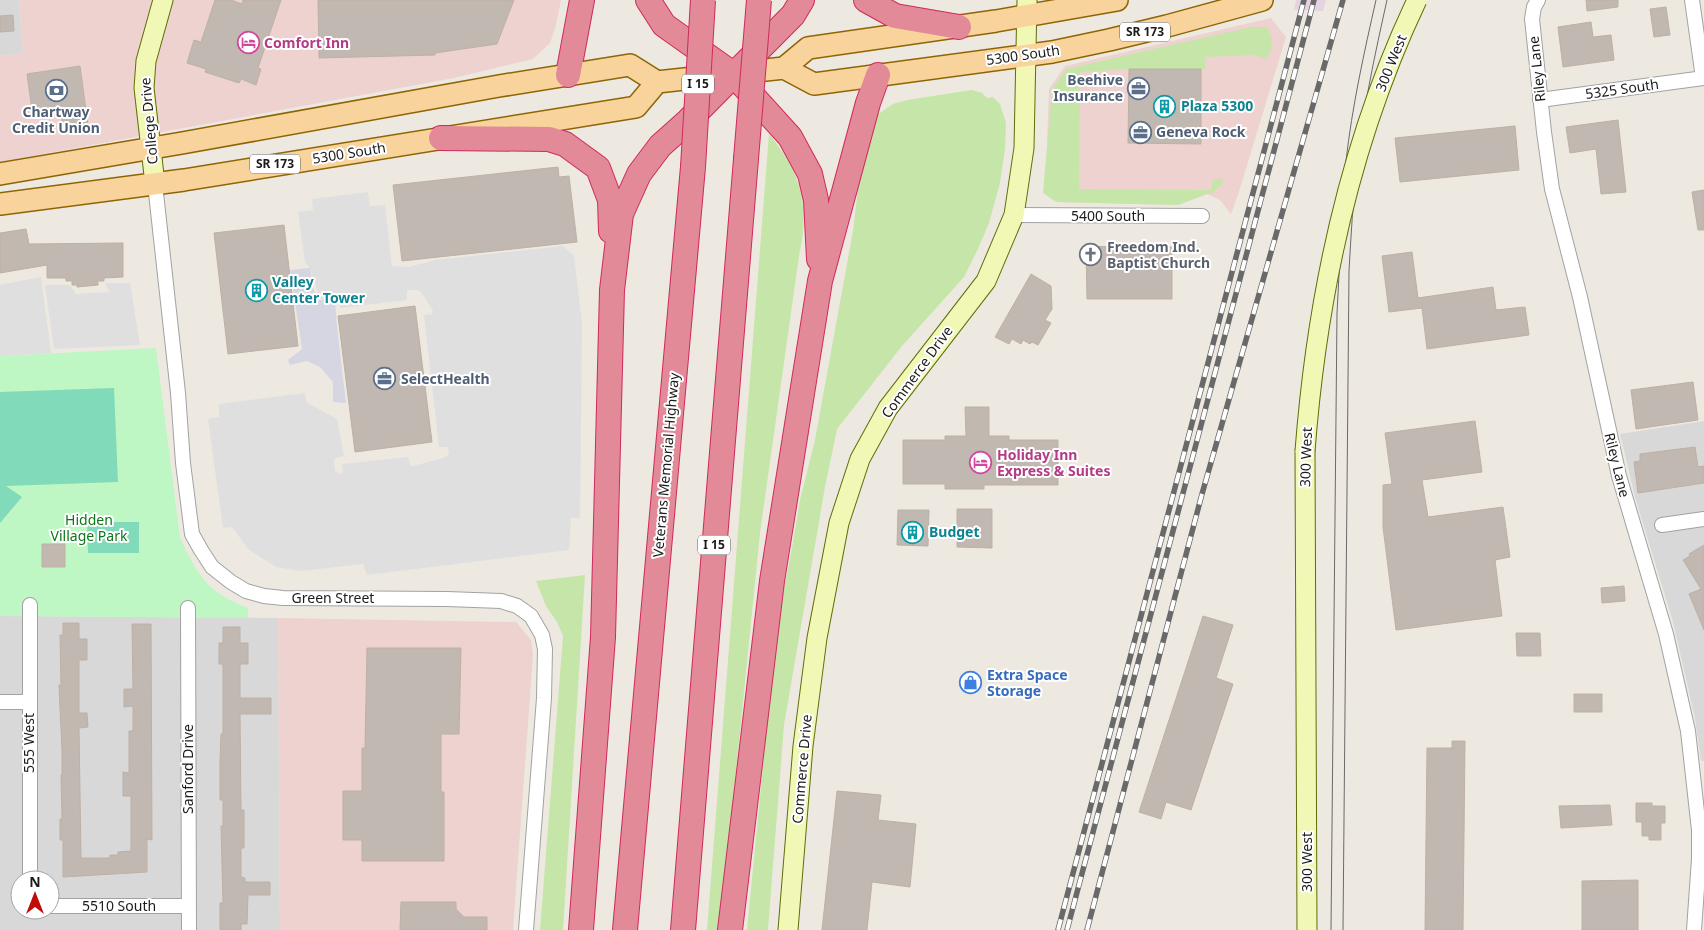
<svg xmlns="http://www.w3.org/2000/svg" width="1704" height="930" font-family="'Noto Sans',sans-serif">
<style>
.residential{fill:#d9d8d8;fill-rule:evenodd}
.commercial{fill:#eed2d0}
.industrial{fill:#e6d3e2}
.grass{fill:#c5e6a8}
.park{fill:#bef7c4}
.pitch{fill:#81daba}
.parking{fill:#dfdfdf}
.plaza{fill:#d6d6e2}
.building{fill:#c1b8b1;stroke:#beb0a4}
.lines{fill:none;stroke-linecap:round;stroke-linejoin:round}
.street-casing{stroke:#a2a2a2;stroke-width:16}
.secondary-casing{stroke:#5f6d08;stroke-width:21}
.primary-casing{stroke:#8e6505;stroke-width:24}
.highway-casing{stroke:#d0295d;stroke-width:26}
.street{stroke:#fff;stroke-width:14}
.secondary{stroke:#f1f7b5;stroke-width:19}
.primary{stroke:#f8d39b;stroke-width:21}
.highway{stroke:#e28a98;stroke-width:24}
.tram{stroke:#696969;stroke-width:1}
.rail-casing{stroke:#696969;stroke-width:5.5}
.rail{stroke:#fff;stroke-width:4;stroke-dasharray:11;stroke-linecap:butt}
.secondary-bridge-casing{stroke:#5f6d08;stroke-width:21;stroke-linecap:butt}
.highway-bridge-casing{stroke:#d0295d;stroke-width:26;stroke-linecap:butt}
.secondary-bridge{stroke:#f1f7b5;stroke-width:19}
.highway-bridge{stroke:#e28a98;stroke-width:24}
.labels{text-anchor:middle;stroke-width:4;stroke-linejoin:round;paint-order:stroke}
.shield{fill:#fff;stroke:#5f5f5f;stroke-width:1}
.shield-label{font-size:12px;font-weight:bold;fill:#1b1b1b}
.hotel-label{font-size:14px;font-weight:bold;fill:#b23c85;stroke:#fff;text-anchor:start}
.street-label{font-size:14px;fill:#1b1b1b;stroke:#fff}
.service-label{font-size:14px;font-weight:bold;fill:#4e5e75;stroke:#fff;text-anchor:start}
.culture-label{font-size:14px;font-weight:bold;fill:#0d838f;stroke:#fff;text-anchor:start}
.worship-label{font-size:14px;font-weight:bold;fill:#5b616d;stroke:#fff;text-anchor:start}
.park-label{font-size:14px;fill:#0f741a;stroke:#fff}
.shop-label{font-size:14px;font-weight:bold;fill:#366cbe;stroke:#fff;text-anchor:start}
</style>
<rect width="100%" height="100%" fill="#ede9e1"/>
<!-- residential -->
<path class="residential" d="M0 0H19L23 53 0 56Z
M1704 421V761H1701L1695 718 1673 622 1635 497 1620 434Z
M0 616 278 618 280 930H0ZM20 880H50V910H20Z"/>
<!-- commercial -->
<path class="commercial" d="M19 0H561L556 25 550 43 533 59 454 78 0 162V56L23 53Z
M1271 18 1286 37 1238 195 1231 214 1220 200 1207 194 1178 205 1056 202 1047 141 1049 89 1065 66Z
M278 618 516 622 531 640 533 655 513 930H280Z"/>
<!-- industrial -->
<path class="industrial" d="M1296 0H1326L1323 11 1294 10Z"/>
<!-- grass -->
<path class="grass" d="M1251 27H1267C1274 40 1273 48 1266 59L1255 55 1205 57V69H1129L1080 72 1079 189 1211 190 1213 179H1223V183L1211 194H1207L1178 205 1056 202 1043 193 1052 90 1066 69Z
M972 90 982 93 987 98 993 97 1000 104 1006 123 1005 149 1000 183 989 223 978 249 964 277 902 346 837 429 825 487 784 725 768 930H747L769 705 781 602 790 559 800 500 815 440 853 231 863 147 877 115 893 104 907 100Z
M769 134C802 175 810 205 799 256L760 533 720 930H707Z
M585 575 563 930H540L563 636 557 622 546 606 536 581Z"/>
<!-- park -->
<path class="park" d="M156 348 180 537C190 559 201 583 223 596 231 601 240 604 248 608V618L0 616V356Z"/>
<!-- pitch -->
<path class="pitch" d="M114 388 118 482 6 486 22 497 0 523V392Z
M87 522H139V553H88Z"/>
<!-- parking -->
<path class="parking" d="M368 192 370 206 385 205 392 266 409 267 435 260 563 246 574 256 582 324 580 518H571L569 550 367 575 363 564 301 571 276 567 248 549 232 527 223 528 208 419 219 417V404L305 393 306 402 337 419 344 456 336 458 334 460 335 471 341 474 343 472 342 464 408 457 410 465 413 466 443 458 448 455 449 451 447 447H439L424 315 432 314 433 311 421 292 417 290H407V300L340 308 339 299H320L310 268 305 262 298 212 313 210 312 199Z
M41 277 51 353 0 356V285Z
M105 283H130L140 345 54 349 45 285H70L76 294 110 292Z"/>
<!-- plaza -->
<path class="plaza" d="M310 268 314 291 319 300 335 299 337 327 346 403 333 402V382L320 367 307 361 290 365 288 360 302 349 290 270Z"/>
<!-- building -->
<path class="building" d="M215 0H231L242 4 243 0H281L258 68 261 69 256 85 241 79 239 83 205 72 206 69 187 63 194 40 201 42Z
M318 0H514L497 44 435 53V55L319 58Z
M1586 0H1618V7L1587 11Z
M1666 7 1670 35 1654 37 1650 9Z
M13 15 14 31 0 32V16Z
M1591 22 1593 37 1611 35 1614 60 1563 67 1558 27Z
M80 66 88 125 63 128 60 106 32 110 27 74Z
M1129 69H1201V144L1128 143Z
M1618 120 1626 192 1601 194 1596 149 1570 153 1566 127Z
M1515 126 1519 170 1400 182 1395 138Z
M558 167 559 177 569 176 577 242 402 261 393 185Z
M1704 190V230H1698L1692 192Z
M284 225 298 346 228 354 214 233Z
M26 229 29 244 123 243V277L104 278V281H98V285L77 287V285H72V281H66V278H47V265L0 273V233Z
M1121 246 1172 247V299H1087L1086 247Z
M1412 252 1418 298 1493 287 1496 310 1525 307 1529 335 1427 349 1422 308 1389 312 1382 256Z
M1031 274 1051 286 1052 309 1045 320 1051 323 1038 345 1032 342 1030 344 1023 340 1021 344 1012 339 1009 344 995 337Z
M415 306 432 442 355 452 338 316Z
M1693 382 1698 420 1636 429 1631 390Z
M965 407H989V436H1009V440H1058V485H984V489H945V484H903V440H945V436H966Z
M1475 421 1482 472 1422 480 1428 517 1503 507 1510 557 1495 560 1502 616 1396 630 1383 527V485L1392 484 1385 433Z
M1695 447 1698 467 1704 466V483L1638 493 1634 462 1640 461V454Z
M957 509H992V548L957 547Z
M898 510H929L928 546 897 545Z
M42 544H65V567H42Z
M1704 545V630L1689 594 1701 589 1683 560 1690 556 1689 554Z
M1624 586 1625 601 1602 603 1601 588Z
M1203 616 1233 625 1216 678 1233 684 1191 810 1166 802 1161 819 1139 812Z
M63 623H79V639H87V660H79V713H87L88 727 79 728 81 858H110V855H118V852L131 851V796H123V772L129 773V731H133V706L124 707V689H133L132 624H151L152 840 147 839V872L63 877V840H60V819H62L61 775H62V751L59 685H61L60 635H63Z
M223 627H240V643H248V664H240V698H271V714H240L241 810H244V848H241V877L245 878V882H270V895H248L247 924H241V930H220V903H223L221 826H223V800H220V763L221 734H223V664H219V643H223Z
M1516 633H1540L1541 656H1517Z
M367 648H461L459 734H441V792H444V861H362V840H343V791H362V748H365Z
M1574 694H1602V712H1574Z
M1452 741H1465L1463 930H1425L1427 748H1452Z
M837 791 881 795 878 820 916 824 910 887 872 882 867 930H822Z
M1636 803H1652V806H1665V823H1661V840H1649V836H1642V822H1636Z
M1610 805 1612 825 1561 828 1559 806Z
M1638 880V930H1582V881Z
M401 902H456V909L464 917H487V930H400Z"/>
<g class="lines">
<defs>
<path id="street" d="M1538 0 1534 7 1532 19 1544 132 1552 189 1580 297 1619 476 1666 634 1688 731 1699 830V859L1694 930
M1692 0 1703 78
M1540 100 1704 78
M155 184 178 393 183 463 192 534 201 550 212 567 231 582 246 591 264 596 283 598 447 599 501 601 517 606 531 616 542 635 545 649 544 698 526 930
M1014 215 1202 216
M1662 525 1704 519
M30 605V880
M188 608 189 930
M0 702H29
M50 906H188"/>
<path id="secondary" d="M155 184 144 88 146 61 163 0
M1305 451 1307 930
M788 930 803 746 817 638 839 523 860 459 888 408 986 281 1014 215 1024 148 1027 0"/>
<path id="primary" d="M784 68 808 48 996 21 1117 0
M0 174 182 143 499 86 630 65 657 82 784 68 814 84 1052 52 1109 40 1167 26 1262 0
M0 204 184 180 636 107 657 82"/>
<path id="highway" d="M648 0 664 25 733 74 790 137 810 174 816 200 819 259
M866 0 895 16 959 27
M568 75 582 0
M441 138 549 139 565 144 598 168 610 200 611 231
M581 930 603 637 612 290 621 214 639 174 660 146 688 121 793 15 802 0
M625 930 693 167
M683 930 746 159
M730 930 772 581 820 281 868 103 878 75"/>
</defs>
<!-- street casing -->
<use href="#street" class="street-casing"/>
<!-- secondary casing -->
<use href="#secondary" class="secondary-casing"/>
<!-- primary casing -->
<use href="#primary" class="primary-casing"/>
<!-- highway casing -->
<use href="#highway" class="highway-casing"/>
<!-- street -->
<use href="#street" class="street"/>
<!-- secondary -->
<use href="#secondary" class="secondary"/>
<!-- primary -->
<use href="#primary" class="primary"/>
<!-- highway -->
<use href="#highway" class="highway"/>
<!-- tram -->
<path class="tram" d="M1331 930 1337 313C1340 262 1341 211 1346 161 1352 107 1364 53 1376 0
M1343 930 1349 271C1351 235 1353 200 1357 165 1363 109 1375 54 1387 0"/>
<defs>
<path id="rail" d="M1058 930 1304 0
M1067 930 1314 0
M1087 930 1202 494 1343 0"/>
</defs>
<!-- rail casing -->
<use href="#rail" class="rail-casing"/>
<!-- rail -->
<use href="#rail" class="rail"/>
<defs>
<path id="secondary-bridge" d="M1305 451C1317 295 1350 141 1417 0"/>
<path id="highway-bridge" d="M746 159 759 0
M693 167 703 0"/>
</defs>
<!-- secondary-bridge casing -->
<use href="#secondary-bridge" class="secondary-bridge-casing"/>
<!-- highway-bridge casing -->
<use href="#highway-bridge" class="highway-bridge-casing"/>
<!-- secondary-bridge -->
<use href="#secondary-bridge" class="secondary-bridge"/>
<!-- highway-bridge -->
<use href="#highway-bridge" class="highway-bridge"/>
</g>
<!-- icons -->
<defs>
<symbol id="hotel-ring" viewBox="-11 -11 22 22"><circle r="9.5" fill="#fff" stroke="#d1479c" stroke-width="1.5"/><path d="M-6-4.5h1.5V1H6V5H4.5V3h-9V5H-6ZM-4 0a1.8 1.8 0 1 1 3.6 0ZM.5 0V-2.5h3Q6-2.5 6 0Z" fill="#d1479c"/></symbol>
<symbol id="office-ring" viewBox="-11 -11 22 22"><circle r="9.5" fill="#fff" stroke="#5c6f8a" stroke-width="1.5"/><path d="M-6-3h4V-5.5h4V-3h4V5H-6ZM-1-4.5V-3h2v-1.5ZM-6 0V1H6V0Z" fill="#5c6f8a"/></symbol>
<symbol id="bank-ring" viewBox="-11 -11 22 22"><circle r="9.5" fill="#fff" stroke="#5c6f8a" stroke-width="1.5"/><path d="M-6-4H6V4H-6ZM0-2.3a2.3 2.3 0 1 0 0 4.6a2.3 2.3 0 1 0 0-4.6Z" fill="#5c6f8a"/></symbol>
<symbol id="building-ring" viewBox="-11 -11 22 22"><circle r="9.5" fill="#fff" stroke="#0f9aa8" stroke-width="1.5"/><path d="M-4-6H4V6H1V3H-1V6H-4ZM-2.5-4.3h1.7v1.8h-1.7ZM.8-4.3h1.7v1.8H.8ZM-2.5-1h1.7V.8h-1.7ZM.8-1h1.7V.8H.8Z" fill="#0f9aa8"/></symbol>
<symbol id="church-ring" viewBox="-11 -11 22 22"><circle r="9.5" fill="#fff" stroke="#6b7280" stroke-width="1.5"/><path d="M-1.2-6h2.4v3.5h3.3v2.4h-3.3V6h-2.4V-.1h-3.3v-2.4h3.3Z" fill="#6b7280"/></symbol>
<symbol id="shop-ring" viewBox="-11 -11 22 22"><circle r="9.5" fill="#fff" stroke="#3f7fe0" stroke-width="1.5"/><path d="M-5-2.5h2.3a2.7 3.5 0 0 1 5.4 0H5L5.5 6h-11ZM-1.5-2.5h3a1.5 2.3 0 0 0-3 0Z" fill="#3f7fe0"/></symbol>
</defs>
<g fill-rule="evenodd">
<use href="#hotel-ring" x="236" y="30" width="25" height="25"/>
<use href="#office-ring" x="1126" y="76" width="25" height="25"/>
<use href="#bank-ring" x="44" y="78" width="25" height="25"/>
<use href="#building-ring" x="1152" y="94" width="25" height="25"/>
<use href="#office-ring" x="1128" y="120" width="25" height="25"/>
<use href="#church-ring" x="1078" y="242" width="25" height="25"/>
<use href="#building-ring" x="244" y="278" width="25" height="25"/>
<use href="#office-ring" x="372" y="366" width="25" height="25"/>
<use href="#hotel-ring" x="968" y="450" width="25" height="25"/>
<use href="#building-ring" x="900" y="520" width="25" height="25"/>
<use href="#shop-ring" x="958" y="670" width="25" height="25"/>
</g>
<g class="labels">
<!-- shield labels -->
<g class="shield">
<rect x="1120" y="22.5" width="50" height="19" rx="4"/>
<rect x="682" y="74.5" width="32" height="19" rx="4"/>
<rect x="250" y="154.5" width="50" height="19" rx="4"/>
<rect x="698" y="535.5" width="32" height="19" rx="4"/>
</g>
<g class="shield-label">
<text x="1145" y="36">SR 173</text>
<text x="698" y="88">I 15</text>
<text x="275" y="168">SR 173</text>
<text x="714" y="549">I 15</text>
</g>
<!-- hotel labels -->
<g class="hotel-label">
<text x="264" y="48">Comfort Inn</text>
<text x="997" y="460">Holiday Inn<tspan x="997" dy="16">Express &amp; Suites</tspan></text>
</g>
<!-- street labels -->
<g class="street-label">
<text transform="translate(1023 55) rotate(-8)" y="5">5300 South</text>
<text transform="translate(1391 63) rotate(-68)" y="5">300 West</text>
<text transform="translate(1537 69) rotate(-96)" y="5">Riley Lane</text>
<text transform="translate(1622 89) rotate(-8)" y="5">5325 South</text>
<text transform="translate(149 121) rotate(-95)" y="5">College Drive</text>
<text transform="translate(349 153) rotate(-9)" y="5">5300 South</text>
<text x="1108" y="221">5400 South</text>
<text transform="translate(917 372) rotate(-54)" y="5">Commerce Drive</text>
<text transform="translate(1306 457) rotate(-88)" y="5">300 West</text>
<text transform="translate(666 465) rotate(-85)" y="5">Veterans Memorial Highway</text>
<text transform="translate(1617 465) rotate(76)" y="5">Riley Lane</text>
<text x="333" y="603">Green Street</text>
<text transform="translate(29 743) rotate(-90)" y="5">555 West</text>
<text transform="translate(188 769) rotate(-90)" y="5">Sanford Drive</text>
<text transform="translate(802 769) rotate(-85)" y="5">Commerce Drive</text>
<text transform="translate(1307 862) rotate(-90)" y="5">300 West</text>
<text x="119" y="911">5510 South</text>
</g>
<!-- service labels -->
<g class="service-label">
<text x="1123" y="85" text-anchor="end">Beehive<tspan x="1123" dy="16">Insurance</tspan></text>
<text x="56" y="117" text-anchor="middle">Chartway<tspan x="56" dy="16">Credit Union</tspan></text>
<text x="1156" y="137">Geneva Rock</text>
<text x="401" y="384">SelectHealth</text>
</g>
<!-- culture labels -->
<g class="culture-label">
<text x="1181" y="111">Plaza 5300</text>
<text x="272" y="287">Valley<tspan x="272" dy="16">Center Tower</tspan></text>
<text x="929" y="537">Budget</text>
</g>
<!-- worship labels -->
<g class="worship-label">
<text x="1107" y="252">Freedom Ind.<tspan x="1107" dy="16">Baptist Church</tspan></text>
</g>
<!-- park labels -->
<g class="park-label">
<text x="89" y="525">Hidden<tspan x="89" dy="16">Village Park</tspan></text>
</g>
<!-- shop labels -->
<g class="shop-label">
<text x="987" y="680">Extra Space<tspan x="987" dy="16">Storage</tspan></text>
</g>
</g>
<!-- north arrow -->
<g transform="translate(35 895)"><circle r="24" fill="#ffffff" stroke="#a4a4a4"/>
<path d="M0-4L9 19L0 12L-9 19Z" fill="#c00c07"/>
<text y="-8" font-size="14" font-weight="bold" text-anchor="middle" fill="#1b1b1b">N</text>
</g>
</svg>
